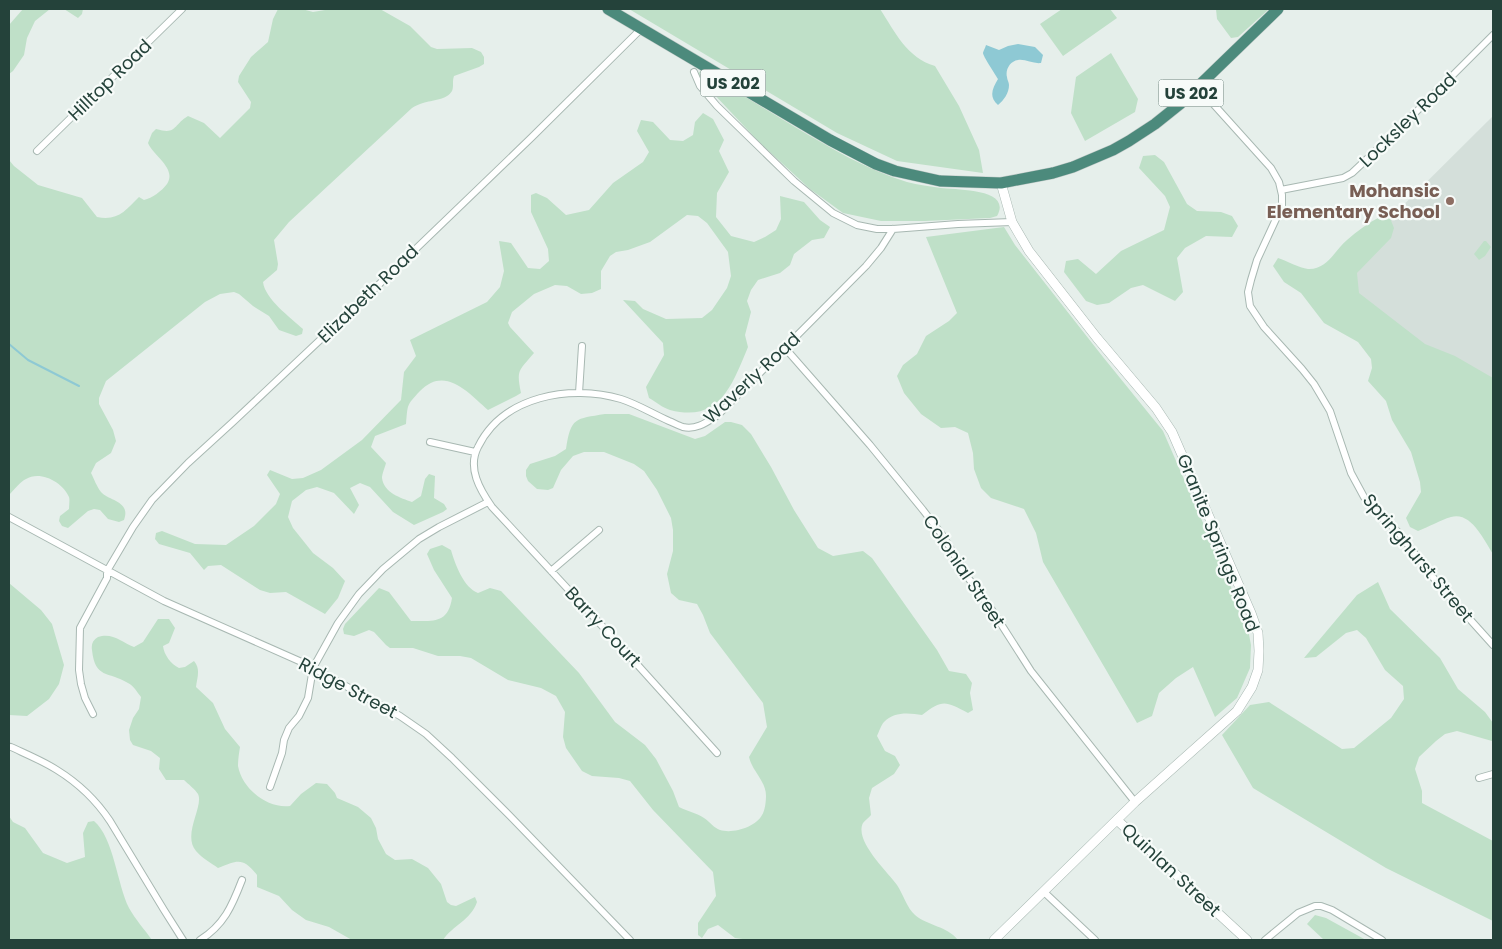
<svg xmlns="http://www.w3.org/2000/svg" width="1502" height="949" font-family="Poppins,sans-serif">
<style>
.built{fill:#d4dfda}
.green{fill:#bfe0c8}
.water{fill:#8ec9d4}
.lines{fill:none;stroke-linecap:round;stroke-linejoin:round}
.stream{stroke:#8ec9d4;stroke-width:2}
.minor-casing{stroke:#a8b8b2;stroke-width:8}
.tertiary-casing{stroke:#a8b8b2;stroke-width:10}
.trunk-casing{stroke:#c2cac8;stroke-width:12}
.minor{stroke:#fff;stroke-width:6}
.tertiary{stroke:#fff;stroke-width:9}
.trunk{stroke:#4c8a7c;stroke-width:11}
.education-dot{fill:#8d6e63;stroke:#f7fbf9;stroke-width:2}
.labels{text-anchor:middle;stroke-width:4.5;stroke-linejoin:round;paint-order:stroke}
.shield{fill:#f7fbf9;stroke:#637a73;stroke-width:1}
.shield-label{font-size:16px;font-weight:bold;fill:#24423a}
.street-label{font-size:18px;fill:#24423a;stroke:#f7fbf9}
.education-label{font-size:18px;font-weight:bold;fill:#785e54;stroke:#f7fbf9;text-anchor:end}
</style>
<rect width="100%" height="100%" fill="#e6efeb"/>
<!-- built -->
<path class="built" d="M1493 116V394L1322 286Z"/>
<!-- green -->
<path class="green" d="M23 9H50L35 21 27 38 24 55 13 71 9 74V25Z
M64 9H83L82 14 78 18Z
M278 9H302L313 12 331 9H380L410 26 431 47 437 49 472 48 481 52 484 57V64L479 67 454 76C452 81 454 86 452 91 447 100 432 100 423 103 419 104 415 106 412 108L289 222 274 240 278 264 277 270 263 282C265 299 290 317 303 329L302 334 296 336 279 330 269 316 253 306 239 294 234 292 220 294 205 302 106 381 99 398V404L113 430 116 441 111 453 96 463 91 473C94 479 97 487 101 492 109 501 131 501 124 520L119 522 108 519 100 510 94 509 88 511 68 528 62 526 59 521 60 516 69 509C69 505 70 500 69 497 63 482 40 470 26 479 20 482 14 490 9 495V160L14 166 38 185 82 198 97 217C118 221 125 211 139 197L144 200C152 198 162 191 167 184 177 168 154 157 148 143L152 133 156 129C177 135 172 126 188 116L204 123 220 138 250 108 251 102 238 82 239 76 251 57 268 42 273 19Z
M629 9H880C895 32 907 58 935 66L959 106 979 150 983 173 897 161 837 133Z
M1062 9H1110L1117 18 1063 56 1040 24Z
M1216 9H1269L1238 37 1231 38 1217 19Z
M1111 53 1138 99 1135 112 1085 141 1071 113 1076 77Z
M701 70C732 89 764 108 795 127 831 148 867 170 907 182 918 185 930 186 941 188 955 190 1013 188 997 216L990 218 925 221H881L843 213 810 189 759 142 711 91 698 74Z
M703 113 713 119 724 140 719 151 729 172 717 193 716 217 731 236 754 242 765 237 776 230 781 219 780 196 804 202 820 220 830 227 824 238 812 240 794 254 790 265 780 273 758 280 751 290 747 301 751 312 745 335 748 347C732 385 720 423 670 410 663 408 656 402 649 398L646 387 664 355 663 343 623 300 635 301 643 309 666 319 702 318 712 310 727 288 731 276 728 252 707 223 698 216 687 215 650 242 628 250 616 252 610 256 601 271V289L592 293 581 294 567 286 555 285 534 294 512 312 508 323 510 327 534 353C519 371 516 369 521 393L516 396 488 410C469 393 445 365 420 391 406 406 408 404 406 424L375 436 371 447 386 463C385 467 382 474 382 478 384 493 401 498 412 502L421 496 425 479 429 474 435 476 434 498 444 504 447 509 443 512 414 525 393 512 370 487 360 483 350 488 359 505 354 514 334 493 317 487 306 490 292 501 288 517 293 528 313 553 333 568 345 581 338 598 325 614 286 592 270 593 260 590 221 565 208 566 204 570 190 553 159 544 155 539 156 533 162 531 195 544 226 545 254 526 276 504 280 494 267 475 270 470 292 479 303 478 321 470 362 440 401 400 404 372 416 356 410 340 487 302 500 287 504 271 499 241 511 243 528 268 540 269 549 261 548 249 531 212V195L536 193 547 198 566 215 589 210 613 183 643 162 649 152 637 131 641 120 653 122 670 140 683 141 693 135 695 122Z
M1155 155 1164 162 1187 204 1197 211 1221 212 1232 216 1238 226 1232 237 1206 236 1185 248 1177 258 1183 292 1175 301 1143 285 1131 288 1109 303 1097 305 1086 301 1064 272 1066 261 1078 259 1096 274 1121 251 1164 230 1170 207 1165 196 1139 168 1143 156Z
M1380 217 1390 218 1394 228 1391 238 1357 273 1359 293 1425 344 1455 356 1493 378V554C1484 540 1471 511 1451 517 1440 520 1429 527 1418 531L1410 527 1406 518 1421 492 1420 482 1411 452 1392 420 1386 401 1368 381 1372 368 1371 359 1358 342 1324 323 1301 293 1284 282 1273 266 1278 258C1287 261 1299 268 1308 269 1327 270 1335 250 1347 240 1357 231 1368 223 1380 217Z
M1004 227 1015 245 1103 357 1163 431 1247 624 1251 645 1250 668 1237 698 1215 717 1193 667 1176 678 1159 693 1152 716 1137 723 1043 562 1036 533 1024 509 991 498 981 488 974 469 973 453 968 433 955 427 941 428 921 414 904 393 897 376 903 365 917 354 926 336 949 321 957 313 926 237Z
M1484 241H1486L1491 247 1485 256 1479 260 1474 254Z
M605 414H629L695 439 705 436 725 422H731L742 425 751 434 771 467 794 510 818 548 833 556 863 551 872 558 937 650 949 671 966 674 972 683 970 693 973 710 968 713C945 701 943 699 922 715 910 713 894 711 884 722 881 725 879 732 877 736L885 751 895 756 900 765 894 774 872 788 869 798 871 815C869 818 865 820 863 823 854 841 887 871 897 885 903 894 907 908 915 915 928 926 947 926 958 940H750L735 938 718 925 708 929 702 938 698 935V923L716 896 713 872 653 810 630 781 619 778 592 776 582 771 566 748 563 737 565 712 556 696 541 688 508 680 471 658 460 656H438L413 648H390L386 645 374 632 369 630 354 636 344 634 343 629 345 624 379 588 389 592 411 621C433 621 448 624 452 598L434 570 427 554 430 549 442 545 451 550C455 564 464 588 478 593L490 588 501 591 579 673 615 722 645 745 656 759 673 791 679 807C687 811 697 813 704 818 710 822 714 828 720 830 733 834 756 827 762 815 765 811 766 801 766 796 766 781 752 771 749 757L767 727 763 703 710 633 703 615 697 604 679 600 671 593 667 574 673 551V530L671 518 657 490 644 471 634 464 604 452H584L573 456 561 470 553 488 548 490 537 489 528 481 526 476V470L530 464 555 456 566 449C571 417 575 419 605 414Z
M1378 582 1390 609 1440 658 1458 689 1485 712 1493 723V739L1492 741 1457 731 1445 734 1436 741 1419 757 1415 769 1422 791V803L1493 841V921L1386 868 1253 788 1222 735 1250 705 1269 702 1342 749 1354 748 1391 718 1404 699 1403 686 1385 670 1366 638 1357 630 1346 633 1316 657 1304 658 1357 595Z
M9 583 41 610 52 624 64 665 59 684 49 699 27 716 9 715Z
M158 619H169L175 628 169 643 163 646C164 655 171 664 179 668L185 667 194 661C201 669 197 678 196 687L213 703 225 729 240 747C239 753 238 760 238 766 242 789 268 809 290 806L301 794 316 783 327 784 335 793 337 798 358 807 371 818 376 828 378 839 386 854 395 860 412 859 428 868 441 884 447 902 451 905 456 906 475 897 477 902C471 920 452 926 443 940H352L329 927 306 920 292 910 279 896 257 887V875C243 857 238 860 218 868 211 863 202 858 196 851 182 835 204 806 198 794 195 789 188 784 184 780H166L159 769 160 758 151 751 133 745 130 740 129 730 133 718 139 709 141 697C137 692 134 686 128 683 108 671 95 679 92 650 91 644 93 640 98 637 112 632 122 642 134 647L143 642Z
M9 816 13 822 25 828 43 853 67 863 85 857 83 833 88 822 94 821C114 838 117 884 129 908 135 919 145 930 152 940H9Z
M1315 915 1326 918 1366 940H1324L1307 924Z"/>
<!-- water -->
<path class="water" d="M1018 44 1035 47 1043 55 1041 63C1033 64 1026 59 1018 60 1010 61 1005 70 1007 77 1007 80 1009 82 1009 85 1009 93 1004 100 998 105 988 96 993 88 998 79 995 74 983 56 983 53 983 52 986 46 986 45L999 50 1008 46Z"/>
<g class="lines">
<!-- stream -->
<path class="stream" d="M9 344 28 360 79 386"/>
<defs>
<path id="minor" d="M694 72 700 86 717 106 794 181 833 213 857 225 877 229H893L958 224 1012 222
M1198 86 1207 97 1271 168 1279 182 1282 195V206L1257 260 1251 280 1248 292 1250 306 1264 327 1302 369 1314 384 1330 411 1351 473 1364 497 1373 509 1398 532 1439 585 1493 645
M37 151 182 9
M1281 190 1343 178 1352 173 1400 128 1493 35
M785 348 870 445 923 510 943 536 969 579 992 610 1031 671 1135 802
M579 393 582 346
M430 442 475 452
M9 517 164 601 306 664 400 716 426 734 452 758 511 817 630 940
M551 571 599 530
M93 714 85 698 81 684 79 670 80 628 107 578V571L133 527 152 500 188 463 234 421 371 292 532 137 641 29
M11 747C26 754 43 761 57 770 78 783 96 800 110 821L164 910 183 940
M717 753 616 641 492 507C480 490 467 468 478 447 503 396 570 384 621 399 637 404 653 414 669 421 674 423 679 426 683 427 697 430 707 422 718 415L866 266 881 248 893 229
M1479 778 1493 774
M270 787 282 753 284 740 289 728 299 716 308 698 313 668 338 623 359 594 383 569 419 539 439 527 488 502
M1044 892 1095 940
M200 940C224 925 232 906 242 880
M1265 940 1298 913 1315 906H1321L1332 910 1382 940"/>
<path id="tertiary" d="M1117 820 1247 940
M994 940 1135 802 1237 711 1252 687 1258 670 1259 651 1258 633 1251 613 1172 432 1156 408 1097 338 1029 251 1012 222 1001 183"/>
<path id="trunk" d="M608 9 830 140 876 164 895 171 940 181 1001 183 1053 173 1073 167 1113 150 1129 141 1155 124 1180 104 1278 9"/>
</defs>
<!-- minor casing -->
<use href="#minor" class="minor-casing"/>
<!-- tertiary casing -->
<use href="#tertiary" class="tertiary-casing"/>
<!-- trunk casing -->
<use href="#trunk" class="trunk-casing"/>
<!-- minor -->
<use href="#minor" class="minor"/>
<!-- tertiary -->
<use href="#tertiary" class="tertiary"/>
<!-- trunk -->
<use href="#trunk" class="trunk"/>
</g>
<!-- markers -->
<circle class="education-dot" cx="1450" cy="201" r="5"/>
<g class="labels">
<!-- shield labels -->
<g class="shield">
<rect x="700.5" y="69.5" width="65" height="27" rx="4"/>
<rect x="1158.5" y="79.5" width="65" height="27" rx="4"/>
</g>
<g class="shield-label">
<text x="733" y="89">US 202</text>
<text x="1191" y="99">US 202</text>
</g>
<!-- street labels -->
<g class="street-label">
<text transform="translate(110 80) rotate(-44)" y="6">Hilltop Road</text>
<text transform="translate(1408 120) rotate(-44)" y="6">Locksley Road</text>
<text transform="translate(368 294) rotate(-44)" y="6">Elizabeth Road</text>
<text transform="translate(752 378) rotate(-43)" y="6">Waverly Road</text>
<text transform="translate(1218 543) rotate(68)" y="6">Granite Springs Road</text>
<text transform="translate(1418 558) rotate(50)" y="6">Springhurst Street</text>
<text transform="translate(964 571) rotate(56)" y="6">Colonial Street</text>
<text transform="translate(603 627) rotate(47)" y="6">Barry Court</text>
<text transform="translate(348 688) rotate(28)" y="6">Ridge Street</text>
<text transform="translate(1171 870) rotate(43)" y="6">Quinlan Street</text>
</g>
<!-- education labels -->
<g class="education-label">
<text x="1440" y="197">Mohansic<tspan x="1440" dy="21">Elementary School</tspan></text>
</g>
</g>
<!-- border -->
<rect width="1502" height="949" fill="none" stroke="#24423a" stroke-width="20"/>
</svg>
